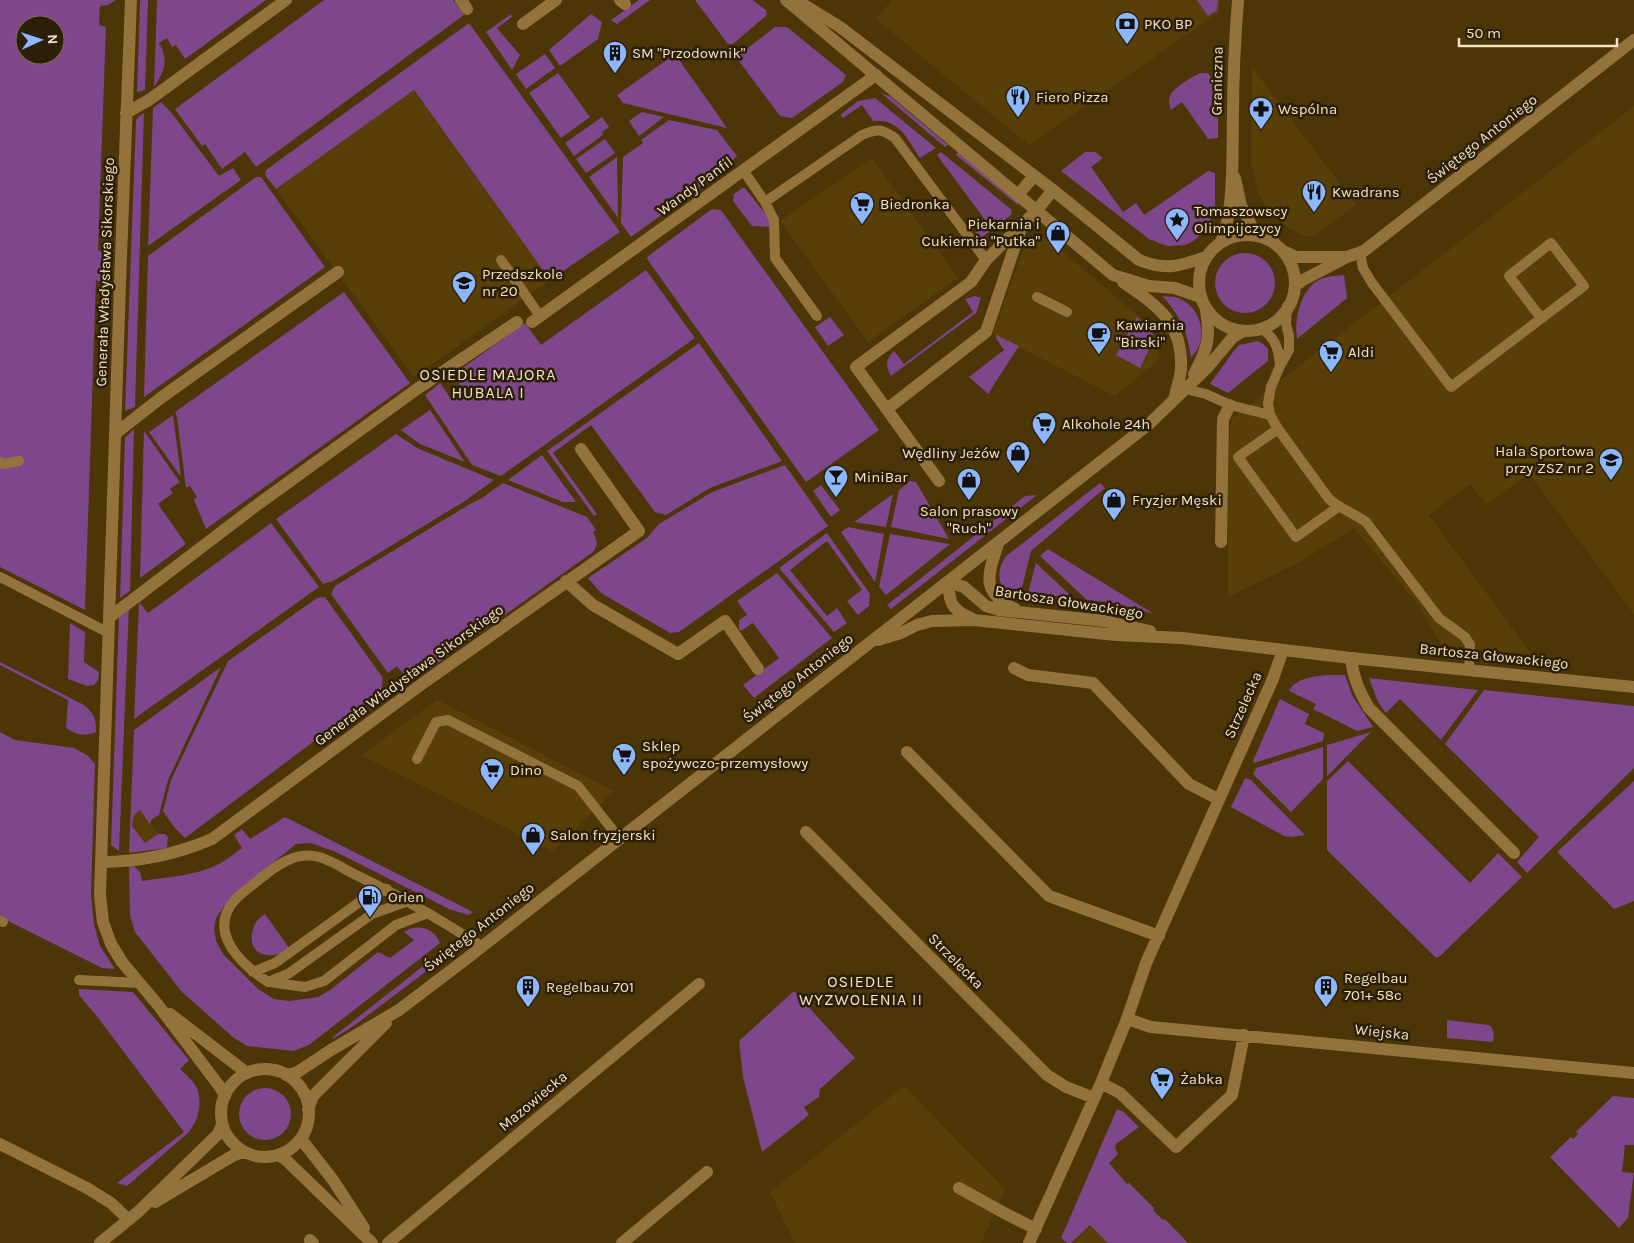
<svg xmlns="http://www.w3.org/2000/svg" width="1634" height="1243" font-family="Karla,sans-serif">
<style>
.built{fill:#583e07}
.green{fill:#7e468b;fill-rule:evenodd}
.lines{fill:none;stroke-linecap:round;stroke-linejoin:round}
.service{stroke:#93733b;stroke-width:10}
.minor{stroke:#93733b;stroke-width:12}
.tertiary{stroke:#93733b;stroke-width:12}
.labels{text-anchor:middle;stroke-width:5;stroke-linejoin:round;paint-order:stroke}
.poi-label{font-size:15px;fill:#f2e1c5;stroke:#2c1f07;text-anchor:start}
.street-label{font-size:15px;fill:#f2e1c5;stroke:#2c1f07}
.neighbourhood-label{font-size:16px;letter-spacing:1px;fill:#f2e1c5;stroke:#2c1f07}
</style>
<rect width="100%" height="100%" fill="#4c3507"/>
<!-- built -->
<path class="built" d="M892 0H1220L1219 12 1029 145 876 19Z
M1252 67 1356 205 1313 237 1302 235 1284 225 1267 209 1258 193 1251 164Z
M413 90 550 280 414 377 276 189Z
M1634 106V614L1529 474 1486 504 1470 484 1429 515 1532 655 1442 645 1418 605 1354 528 1300 562 1228 597V465L1231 419Z
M872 158 958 278 868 342 780 221Z
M1040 237 1049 240 1141 318 1150 327 1156 337 1160 359 1115 396 993 334 1024 247 1033 238Z
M437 700 614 791 553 851 361 755Z
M140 809 158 834 146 844 132 826 134 815Z
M904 1086 1005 1189 981 1243H795L770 1192Z
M1090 1225 1108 1243H1073Z"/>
<!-- green -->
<path class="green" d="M0 0H116L108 5 100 6 99 25 106 27 98 250 112 256 110 286 96 280 85 610 0 567ZM25 25H55V55H25Z
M140 0H148L145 90 137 92Z
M157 0H266L185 59 176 45 172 47 167 38 159 43C169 61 165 70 154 87Z
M324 0H453L464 15 256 167 245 152 222 169 205 144 202 146 175 109Z
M639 0H650L617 24 611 20Z
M695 0H752L766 10 767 15 733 44H728Z
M1197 0H1218L1217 10 1208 16Z
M511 14 512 17 497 28 520 55 512 70 486 32Z
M591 14 602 22 598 39 560 66 549 50Z
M469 23 620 232 550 280 414 90 276 189 265 175 266 170Z
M775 27H787L846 75 843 82 792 118 780 116 739 61 740 54Z
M545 54 555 68 526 89 516 74Z
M675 54 727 128 623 103 617 95Z
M558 73 590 117 561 138 529 93Z
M1201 73H1208L1218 90V138L1208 139 1182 102 1171 110C1169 105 1168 99 1171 94 1174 88 1194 75 1201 73Z
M881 93 891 97 948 145 945 147Z
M875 98 936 148 920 158C907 139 900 119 873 121L862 105 843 118 840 115 858 101Z
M161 102 170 111 219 176 233 168 241 180 148 246 153 108Z
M642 112 664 117 639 136 629 121Z
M144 113 135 407 125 411 136 120 139 116Z
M602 117 609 127 602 132 603 135 574 156 565 143Z
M669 120 717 130 737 156 715 176 631 237 621 223 623 157 643 143 641 140Z
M605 139 615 153 586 173 576 159Z
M941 152 1012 210 1011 215 981 238 975 233 988 224 937 155Z
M958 152 1018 202V205L956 155Z
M1085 152H1095L1103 158 1091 167 1123 212 1136 203 1144 215 1208 171 1215 173V205L1207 230 1192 242 1185 245 1167 246 1149 239 1061 171Z
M617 157 618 218 589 177Z
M256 177H261L325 267 144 397 148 256Z
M742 188H745L770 220 769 227 752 226 733 201 734 194Z
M712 209 721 210 879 430 806 482 647 259 648 256Z
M1215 283a30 30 0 1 1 60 0a30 30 0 1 1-60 0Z
M646 270 695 338 501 476 472 465 425 395 440 383 451 399 463 390 453 375 525 323 541 345Z
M1344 275 1347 298 1297 339C1294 320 1300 292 1317 281 1325 276 1335 276 1344 275Z
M344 292 410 383 206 529 194 500 197 497 190 486 186 488 177 417 175 412Z
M975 296 981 298 976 313 891 376C885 366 886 359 894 351L904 364 973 312 965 299Z
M1162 296C1167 297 1173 296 1178 298 1197 305 1205 326 1200 344 1198 349 1194 354 1191 358 1188 333 1180 315 1162 296Z
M830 317 844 335 828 346 815 327Z
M1137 317 1152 331 1154 339 1140 368 1116 355Z
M996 335 1019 346 988 394 969 377 1004 350 996 338Z
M1258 341 1263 344 1268 349V361L1228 393 1210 384 1233 352 1239 345Z
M699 343 782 461 710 488 666 515 655 512 591 425 553 453 597 514 594 516 547 451Z
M430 410 465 462 420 444 401 430Z
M173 415 181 477 149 432Z
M134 429 130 591 120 598 125 438Z
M144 431 180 482 170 489 173 493 158 504 186 544 140 578Z
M396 434 417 448 494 480 465 501 333 581 323 584 276 519Z
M542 455 576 502H563L508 480Z
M785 465 828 526 679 632 670 633 601 593 588 578 647 538 659 524 712 492Z
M910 481 916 482 949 539 891 527 899 490Z
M503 483 587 517 596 530 593 532C597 541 599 544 593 552L421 675C409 679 405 676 397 666L388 673 331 594 335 586 470 504 482 498Z
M1100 483 1105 488 1031 551 1021 591 1016 599C998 588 995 575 1005 557Z
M821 485 840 510 831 517 813 491Z
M893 494 886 527 854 522Z
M1037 495 891 609 887 605 1025 496Z
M271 523 319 587 134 719 139 602 148 613Z
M848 527 884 534 875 582 841 532Z
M827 533 870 594 869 606 858 615 847 601 862 590 827 541 790 570 827 616 837 608 847 623 834 632 779 568Z
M890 534 950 544 886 595 879 587Z
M1048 549 1154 614 1115 603 1087 600 1040 556Z
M1036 563 1073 598 1028 593Z
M777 573 832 638 754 698 743 685 779 658 753 623 741 631 739 629V620L747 615 737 601Z
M325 597 383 678 381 691 185 838 174 827 163 811 171 780 228 661 317 598Z
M129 607 119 851 111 845 119 613Z
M70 623 85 632 84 662 99 672 98 680 94 685 87 686 68 679Z
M0 662 84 705C95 715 96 718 96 732 84 737 77 735 66 728L68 700 0 665Z
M221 667 168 780 159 815 152 819 150 824 140 810 134 815 132 826 145 843 158 834H165L168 837 167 848 129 853 134 730Z
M1326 675H1345L1352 695 1373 727 1357 731 1313 709 1316 704 1289 691C1296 678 1312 677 1326 675Z
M1369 678 1478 690 1441 740 1400 699 1386 713 1378 702Z
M1484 690 1634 706V768L1527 873 1517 862 1539 837 1445 744Z
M1280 699 1309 714 1305 724 1324 733 1323 741 1254 763 1253 761Z
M0 732 15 740 74 748 87 755 95 764 91 895 94 924 100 946 115 969 102 968 0 917Z
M1371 732 1327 776V745Z
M1323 747V779L1291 812 1253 774 1256 768Z
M1348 761 1470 883 1498 853 1522 877 1440 956 1437 958 1434 956 1327 850V781Z
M1245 778 1251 780 1305 835 1292 837 1284 836 1231 807Z
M1634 781V901L1614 909 1557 852Z
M285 817 473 912 468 915 449 909 336 852 311 843 296 844 239 890 224 906 216 918 214 928 216 941 223 954 258 989 274 999 289 1001 318 997 330 990 378 952 390 958 414 940 404 932C418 923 434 928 440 943L309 1045 294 1051 247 1046 234 1038 182 992 135 932 130 916 129 867 134 866 140 872 142 881C168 877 195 876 219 864 227 860 235 853 242 848L234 835 242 829 250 839Z
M265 914 290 949C274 960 248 958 252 933 253 930 254 925 256 922 258 919 262 916 265 914Z
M442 951 440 961 355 1025 333 1039V1037Z
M79 989 133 992 189 1060 180 1069C186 1075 196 1083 198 1091 202 1105 198 1121 189 1132L127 1186 117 1183 184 1132 99 1019 79 995Z
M794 991 855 1058 820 1089 819 1097 804 1107 809 1115 762 1152 743 1077 739 1041Z
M1447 1020 1489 1025C1495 1030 1494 1035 1493 1042L1447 1038Z
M239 1114a26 26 0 1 1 52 0a26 26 0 1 1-52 0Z
M1613 1096 1634 1098V1145H1625L1622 1172 1634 1173 1628 1218 1619 1228 1550 1157 1571 1137 1573 1139 1578 1134 1576 1132Z
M1117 1109 1124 1112 1139 1127 1116 1144 1115 1148 1118 1154 1109 1163 1127 1184 1129 1183 1154 1208 1153 1210 1163 1220 1165 1219 1188 1243H1108L1090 1225 1071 1243H1067L1061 1238Z"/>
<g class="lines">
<!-- service -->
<path class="service" d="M743 170 765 202 862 135C878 128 882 129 895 138L986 260
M765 202 774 220 775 258 817 316
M1360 253 1363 268 1372 283 1451 387 1584 286 1551 243 1509 276 1541 318
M501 260 540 316
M1037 297 1067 312
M1287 306 1286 324 1289 336V350L1280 366 1271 387 1268 403 1270 415 1278 429 1238 457 1296 537 1338 507
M1261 328C1275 338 1279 348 1280 366
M1185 389 1206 394 1230 405 1270 415
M1278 429 1329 499C1340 509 1354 513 1366 522L1439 618 1465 637 1470 645 1469 669
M0 462 3 464 19 461
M0 577 109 633
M417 759 436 722 448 720 578 786 619 838
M408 901 372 914 288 974 268 982C242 965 206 932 235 900 242 892 253 885 261 878 277 865 296 851 319 857 331 860 344 869 356 875 400 896 441 920 481 946
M0 921 3 922
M253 972 275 963 365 898 387 889
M79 980 140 983
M269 982 305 987 324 981 396 925 428 913"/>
<!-- minor -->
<path class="minor" d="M131 0 120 283 100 895 103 922 111 944 122 962 158 1005 220 1087 225 1096
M461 0 467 9
M620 0 625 4
M523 24 556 0
M126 113 149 100 286 0
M1235 178 1241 206 1257 236
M1221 242C1235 209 1232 151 1233 114 1233 76 1235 38 1238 0
M532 322 876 75
M887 409 986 332 1021 228
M116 433 162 397 338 272
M939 481 856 367 971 282 986 260 1036 211
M1221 542 1223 419 1230 405
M566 581 593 605 678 654 725 621 758 669
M110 617 253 508 417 389 517 322
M1351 658C1353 677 1359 691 1369 708L1514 853
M1014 668 1028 675 1093 683 1189 784 1218 799
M907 752 1049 896 1159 936
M806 832 1047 1075 1066 1087 1094 1098
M101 862C139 862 177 854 212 839L426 681 639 531 581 449
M170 1014 247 1073
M1127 1019 1151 1027 1634 1073
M1101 1083 1120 1093 1176 1147 1232 1095 1244 1035
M301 1139 333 1180 364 1228
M0 1144 87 1188 111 1203 129 1220
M278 1155 286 1160 372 1243
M959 1188 1008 1215 1036 1229
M310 1240 313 1243
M388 1243 699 984
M622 1243 707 1172
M1029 1243 1101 1083 1127 1019 1146 963 1272 681 1283 650"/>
<!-- tertiary -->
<path class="tertiary" d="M786 0 1113 275 1149 286 1175 288 1200 297
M796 0 840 27 1053 190 1139 260C1166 271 1180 266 1206 257
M1018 195 1034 176
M1036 211 1053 190
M1199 283a48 48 0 1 1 96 0a48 48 0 1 1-96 0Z
M1283 251 1296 257H1345
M1123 282C1158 306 1183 323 1181 369 1180 379 1176 390 1174 400
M1295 286 1303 280 1347 257 1364 251 1634 40
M1194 374C1207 350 1211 338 1206 311
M998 544C988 575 980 592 1015 609
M949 582 964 587 986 606 999 610 1104 621 1150 631
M949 582C948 602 952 610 971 618
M878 640 901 633 917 625 932 621 974 620 1116 635 1182 638 1351 658 1634 687
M221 1113a44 44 0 1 1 88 0a44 44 0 1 1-88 0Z
M286 1075 296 1073 331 1050 399 1010 470 956 1149 424 1207 368 1233 337 1243 331
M308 1110 313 1096 386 1023
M155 1202 234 1155 244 1152
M100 1243 138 1212 218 1134 222 1125"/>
</g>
<!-- icons -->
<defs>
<symbol id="bank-pin" viewBox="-11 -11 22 30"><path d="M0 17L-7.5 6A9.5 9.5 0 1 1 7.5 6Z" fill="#8eb8fd" stroke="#2c1f07"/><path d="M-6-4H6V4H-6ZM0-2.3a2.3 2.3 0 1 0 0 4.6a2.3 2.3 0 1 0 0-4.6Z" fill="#111"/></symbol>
<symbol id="building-pin" viewBox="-11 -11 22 30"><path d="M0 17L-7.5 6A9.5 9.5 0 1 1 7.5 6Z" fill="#8eb8fd" stroke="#2c1f07"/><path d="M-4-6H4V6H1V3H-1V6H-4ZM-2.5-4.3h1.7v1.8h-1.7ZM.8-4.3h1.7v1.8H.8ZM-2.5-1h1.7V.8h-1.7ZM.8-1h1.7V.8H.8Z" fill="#111"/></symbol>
<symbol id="restaurant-pin" viewBox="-11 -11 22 30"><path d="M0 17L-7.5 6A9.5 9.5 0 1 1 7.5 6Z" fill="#8eb8fd" stroke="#2c1f07"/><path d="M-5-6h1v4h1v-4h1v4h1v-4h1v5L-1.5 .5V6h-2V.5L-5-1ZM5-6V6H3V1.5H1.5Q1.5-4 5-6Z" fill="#111"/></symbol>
<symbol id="pharmacy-pin" viewBox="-11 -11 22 30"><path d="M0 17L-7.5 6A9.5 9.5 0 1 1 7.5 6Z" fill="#8eb8fd" stroke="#2c1f07"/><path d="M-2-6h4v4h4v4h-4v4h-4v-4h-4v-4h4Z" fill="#111"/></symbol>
<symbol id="supermarket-pin" viewBox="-11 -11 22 30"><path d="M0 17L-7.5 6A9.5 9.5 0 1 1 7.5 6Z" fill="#8eb8fd" stroke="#2c1f07"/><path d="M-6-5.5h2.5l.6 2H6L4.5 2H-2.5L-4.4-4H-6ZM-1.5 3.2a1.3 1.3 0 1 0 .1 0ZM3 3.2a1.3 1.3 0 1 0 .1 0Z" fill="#111"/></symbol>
<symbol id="sight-pin" viewBox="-11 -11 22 30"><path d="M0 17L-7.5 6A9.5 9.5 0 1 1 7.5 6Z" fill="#8eb8fd" stroke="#2c1f07"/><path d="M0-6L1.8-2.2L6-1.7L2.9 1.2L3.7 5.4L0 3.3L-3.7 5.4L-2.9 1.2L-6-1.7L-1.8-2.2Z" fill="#111"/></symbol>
<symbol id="shop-pin" viewBox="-11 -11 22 30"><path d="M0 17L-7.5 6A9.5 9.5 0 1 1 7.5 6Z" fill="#8eb8fd" stroke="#2c1f07"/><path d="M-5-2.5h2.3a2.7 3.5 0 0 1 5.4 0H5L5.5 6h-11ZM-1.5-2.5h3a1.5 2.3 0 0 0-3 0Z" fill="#111"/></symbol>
<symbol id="school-pin" viewBox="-11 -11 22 30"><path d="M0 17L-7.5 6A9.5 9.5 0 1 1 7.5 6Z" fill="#8eb8fd" stroke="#2c1f07"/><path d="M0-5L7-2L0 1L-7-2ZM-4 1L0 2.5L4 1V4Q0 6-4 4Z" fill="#111"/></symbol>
<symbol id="cafe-pin" viewBox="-11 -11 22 30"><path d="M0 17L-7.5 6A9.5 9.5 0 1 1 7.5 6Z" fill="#8eb8fd" stroke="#2c1f07"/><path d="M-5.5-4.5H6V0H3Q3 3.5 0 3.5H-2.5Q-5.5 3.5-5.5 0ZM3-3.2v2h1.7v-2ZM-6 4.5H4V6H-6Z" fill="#111"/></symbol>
<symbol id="bar-pin" viewBox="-11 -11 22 30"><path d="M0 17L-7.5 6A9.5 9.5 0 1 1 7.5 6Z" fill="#8eb8fd" stroke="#2c1f07"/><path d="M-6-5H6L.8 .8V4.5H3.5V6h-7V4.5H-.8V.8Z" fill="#111"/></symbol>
<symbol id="fuel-pin" viewBox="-11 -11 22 30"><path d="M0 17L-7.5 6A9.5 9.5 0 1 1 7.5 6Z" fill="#8eb8fd" stroke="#2c1f07"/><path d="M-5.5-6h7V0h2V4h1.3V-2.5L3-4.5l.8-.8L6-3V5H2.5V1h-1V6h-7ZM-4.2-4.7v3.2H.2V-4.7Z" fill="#111"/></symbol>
</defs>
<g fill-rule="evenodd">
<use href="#bank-pin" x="1113" y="10" width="28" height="38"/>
<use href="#building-pin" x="601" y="39" width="28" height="38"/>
<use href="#restaurant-pin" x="1004" y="83" width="28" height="38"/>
<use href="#pharmacy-pin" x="1247" y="95" width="28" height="38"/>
<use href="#restaurant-pin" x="1300" y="178" width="28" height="38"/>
<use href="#supermarket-pin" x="848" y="190" width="28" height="38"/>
<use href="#sight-pin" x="1163" y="206" width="28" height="38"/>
<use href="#shop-pin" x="1044" y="219" width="28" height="38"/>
<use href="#school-pin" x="450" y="269" width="28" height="38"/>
<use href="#cafe-pin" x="1085" y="320" width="28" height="38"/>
<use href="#supermarket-pin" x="1317" y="338" width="28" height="38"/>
<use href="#supermarket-pin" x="1030" y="410" width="28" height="38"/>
<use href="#shop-pin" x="1004" y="439" width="28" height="38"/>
<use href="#school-pin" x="1597" y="446" width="28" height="38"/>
<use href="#bar-pin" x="822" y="463" width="28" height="38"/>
<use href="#shop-pin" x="955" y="466" width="28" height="38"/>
<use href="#shop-pin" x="1100" y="486" width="28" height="38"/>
<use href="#supermarket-pin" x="610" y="741" width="28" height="38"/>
<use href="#supermarket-pin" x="478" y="756" width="28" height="38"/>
<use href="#shop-pin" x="519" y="821" width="28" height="38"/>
<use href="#fuel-pin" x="356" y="883" width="28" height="38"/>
<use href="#building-pin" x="514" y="973" width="28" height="38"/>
<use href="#building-pin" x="1312" y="973" width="28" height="38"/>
<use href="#supermarket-pin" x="1148" y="1065" width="28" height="38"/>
</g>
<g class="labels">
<!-- poi labels -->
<g class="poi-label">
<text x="1144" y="29">PKO BP</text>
<text x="632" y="58">SM "Przodownik"</text>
<text x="1036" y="102">Fiero Pizza</text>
<text x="1278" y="114">Wspólna</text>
<text x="1332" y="197">Kwadrans</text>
<text x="880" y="209">Biedronka</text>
<text x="1194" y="216">Tomaszowscy<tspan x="1194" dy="17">Olimpijczycy</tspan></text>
<text x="1040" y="229" text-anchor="end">Piekarnia i<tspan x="1040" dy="17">Cukiernia "Putka"</tspan></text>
<text x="482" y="279">Przedszkole<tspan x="482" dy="17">nr 20</tspan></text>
<text x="1116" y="330">Kawiarnia<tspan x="1116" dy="17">"Birski"</tspan></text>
<text x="1348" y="357">Aldi</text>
<text x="1062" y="429">Alkohole 24h</text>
<text x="1594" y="456" text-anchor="end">Hala Sportowa<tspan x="1594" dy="17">przy ZSZ nr 2</tspan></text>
<text x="1000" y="458" text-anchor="end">Wędliny Jeżów</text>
<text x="854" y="482">MiniBar</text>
<text x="1132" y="505">Fryzjer Męski</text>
<text x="969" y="516" text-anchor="middle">Salon prasowy<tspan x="969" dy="17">"Ruch"</tspan></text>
<text x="642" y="751">Sklep<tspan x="642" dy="17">spożywczo-przemysłowy</tspan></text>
<text x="510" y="775">Dino</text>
<text x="550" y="840">Salon fryzjerski</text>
<text x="388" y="902">Orlen</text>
<text x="1344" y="983">Regelbau<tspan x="1344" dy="17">701+ 58c</tspan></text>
<text x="546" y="992">Regelbau 701</text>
<text x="1180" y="1084">Żabka</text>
</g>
<!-- street labels -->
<g class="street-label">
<text transform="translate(1217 81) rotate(-89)" y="5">Graniczna</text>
<text transform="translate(1482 139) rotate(-38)" y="5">Świętego Antoniego</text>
<text transform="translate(695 186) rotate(-36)" y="5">Wandy Panfil</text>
<text transform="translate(105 272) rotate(-88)" y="5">Generała Władysława Sikorskiego</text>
<text transform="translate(1069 602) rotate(9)" y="5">Bartosza Głowackiego</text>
<text transform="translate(1494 656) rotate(6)" y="5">Bartosza Głowackiego</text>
<text transform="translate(409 675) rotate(-36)" y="5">Generała Władysława Sikorskiego</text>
<text transform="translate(798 678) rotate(-38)" y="5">Świętego Antoniego</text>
<text transform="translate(1243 705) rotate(-66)" y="5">Strzelecka</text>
<text transform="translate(479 927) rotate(-38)" y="5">Świętego Antoniego</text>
<text transform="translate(956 961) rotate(45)" y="5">Strzelecka</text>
<text transform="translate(1382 1032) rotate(6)" y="5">Wiejska</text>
<text transform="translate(533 1101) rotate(-40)" y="5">Mazowiecka</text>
</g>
<!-- neighbourhood labels -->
<g class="neighbourhood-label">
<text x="488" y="380">OSIEDLE MAJORA<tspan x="488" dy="18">HUBALA I</tspan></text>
<text x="861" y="987">OSIEDLE<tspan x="861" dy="18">WYZWOLENIA II</tspan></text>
</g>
</g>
<!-- north arrow -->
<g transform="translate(40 40) rotate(87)"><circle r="24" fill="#2c1f07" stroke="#7b6d53"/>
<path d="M0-4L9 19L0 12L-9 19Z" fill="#8eb8fd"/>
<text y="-8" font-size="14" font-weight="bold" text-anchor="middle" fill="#f2e1c5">N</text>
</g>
<!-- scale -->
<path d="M1459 38v8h158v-8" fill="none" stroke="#f2e1c5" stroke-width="2.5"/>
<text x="1466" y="38" font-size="15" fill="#f2e1c5" stroke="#2c1f07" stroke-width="4" paint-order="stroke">50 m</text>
</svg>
